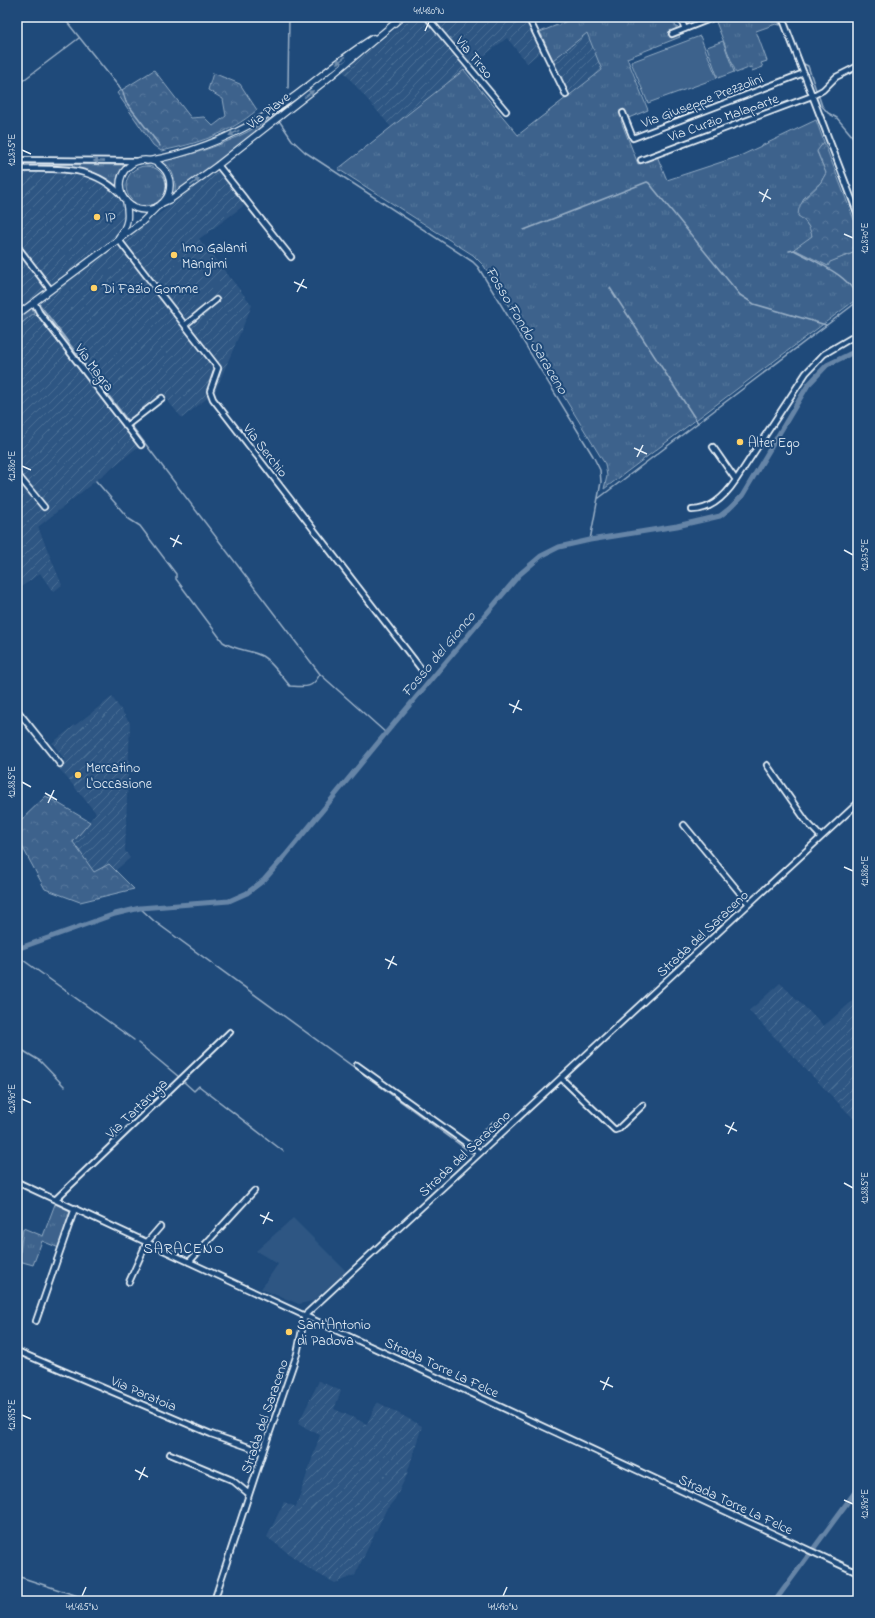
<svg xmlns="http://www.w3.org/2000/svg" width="875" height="1618" font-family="'Indie Flower',sans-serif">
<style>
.built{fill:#2e5683}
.industrial{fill:url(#industrial-furrows)}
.grass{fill:url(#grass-tufts);stroke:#92aac2}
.forest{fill:url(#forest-crowns);stroke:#92aac2}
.pitch{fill:#3c628c;stroke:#92aac2}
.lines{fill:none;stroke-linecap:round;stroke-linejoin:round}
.stream{stroke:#9ab0c7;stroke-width:1.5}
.canal{stroke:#6685a7;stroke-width:5}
.minor-casing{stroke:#e8f1f8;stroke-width:8}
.major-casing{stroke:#e8f1f8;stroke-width:8}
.minor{stroke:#1f4a7a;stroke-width:4.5}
.major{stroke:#1f4a7a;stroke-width:5.5}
.oneway{fill:#6f8dac}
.ticks{fill:none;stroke:#e8f1f8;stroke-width:1.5}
.poi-dot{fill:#ffd166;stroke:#1f4a7a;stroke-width:1.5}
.labels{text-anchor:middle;stroke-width:4;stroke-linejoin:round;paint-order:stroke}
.street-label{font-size:14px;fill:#e8f1f8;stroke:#1f4a7a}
.poi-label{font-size:14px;fill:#e8f1f8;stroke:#1f4a7a;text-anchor:start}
.water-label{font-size:15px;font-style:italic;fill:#d4e1ec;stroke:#1f4a7a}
.neighbourhood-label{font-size:15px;letter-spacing:1px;fill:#e8f1f8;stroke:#1f4a7a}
.neatline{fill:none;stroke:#e8f1f8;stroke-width:1.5}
.ticks-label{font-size:10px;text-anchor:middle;fill:#e8f1f8}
</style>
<defs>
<pattern id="industrial-furrows" width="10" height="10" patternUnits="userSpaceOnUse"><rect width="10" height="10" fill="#2e5683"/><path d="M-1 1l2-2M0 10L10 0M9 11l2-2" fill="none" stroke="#4c6f95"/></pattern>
<pattern id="grass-tufts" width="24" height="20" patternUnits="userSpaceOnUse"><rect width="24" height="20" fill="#3c628c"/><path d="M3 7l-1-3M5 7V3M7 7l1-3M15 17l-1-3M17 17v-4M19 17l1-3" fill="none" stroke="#58799d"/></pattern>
<pattern id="forest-crowns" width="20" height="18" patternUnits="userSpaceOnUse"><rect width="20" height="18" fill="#3c628c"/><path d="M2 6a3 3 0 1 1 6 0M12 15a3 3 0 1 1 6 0" fill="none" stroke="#58799d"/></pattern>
</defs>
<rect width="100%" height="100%" fill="#1f4a7a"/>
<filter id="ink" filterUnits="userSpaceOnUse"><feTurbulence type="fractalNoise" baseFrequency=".025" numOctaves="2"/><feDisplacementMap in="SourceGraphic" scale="8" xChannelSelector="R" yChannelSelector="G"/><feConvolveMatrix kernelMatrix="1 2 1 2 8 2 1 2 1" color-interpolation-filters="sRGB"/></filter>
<g filter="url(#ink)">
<!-- built -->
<path class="built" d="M293 1218 346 1271 313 1301 299 1304 261 1289 278 1264 256 1251Z"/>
<!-- industrial -->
<path class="industrial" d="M411 17H533L547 47 527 63 507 38 391 127 343 71Z
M587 33 602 70 570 94 553 60Z
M219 169 246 204 199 239 252 305 215 392 182 418 161 393 123 424 139 446 38 527 62 585 53 592 40 573 17 590V172L76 173 104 184 117 196 124 208V221L123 226 118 232 125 239Z
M112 697 130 723 125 851 130 858 116 870 109 864 94 873 73 842 96 813 57 766 65 760 52 743Z
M780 983 824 1026 858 996V1123L749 1011Z
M319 1381 341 1391 334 1409 367 1424 377 1402 422 1426 406 1477 395 1499 386 1510 355 1575 335 1583 309 1569 267 1537 284 1502 296 1507 320 1435 298 1424Z"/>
<!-- grass -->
<path class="grass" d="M577 17H672L680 37 627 58 648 110 621 121 638 164 657 156 667 180 740 156 816 120 824 142 817 152 826 173 821 182 803 199V219L811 230 812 236 829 262 858 251V298L604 489 607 476 605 464 484 266 473 255 338 169 464 70 518 135 602 70 587 33 553 60 540 32Z
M728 17H779L782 24 777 25 776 24 756 31 767 61 761 63 763 67 752 71 751 67 736 73 716 22Z
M335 68 336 70 175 194C176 180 174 171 163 161 197 154 229 143 260 125 286 109 311 88 335 68Z
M17 164 125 165 118 175 116 186C85 161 55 167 17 166Z
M126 186a20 20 0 1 1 40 0a20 20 0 1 1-40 0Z
M32 308 34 313 17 327V319Z
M55 1204 72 1212 59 1248 42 1241 33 1265 19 1261 23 1228 43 1236Z"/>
<!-- forest -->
<path class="forest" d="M154 70 191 118 204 117 213 126 226 116 223 99 208 90 213 73 240 84 257 110C229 134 196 144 161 151L153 145 117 93Z
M824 142 858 230V251L830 262 828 266 794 249 812 236C810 228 806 220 798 216 798 199 812 194 821 182 823 179 824 176 826 173L817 151Z
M46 796 90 822 73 842 94 872 109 864 134 889 80 902 45 889 17 837V824Z"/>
<!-- pitch -->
<path class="pitch" d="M700 36 717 78 648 103 631 62Z
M723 41 734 72 718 78 707 47Z"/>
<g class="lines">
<!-- stream -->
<path class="stream" d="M63 17 123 92 126 102 160 146
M777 17 780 25
M804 64 808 66 816 90
M17 85 79 38
M288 88 289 17
M819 97 822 106 828 113 837 118 858 143
M280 122 292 140 305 152 473 262 478 267 593 456 600 470 601 482 590 540
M524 230 647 182 649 183 740 295 754 304 826 325
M789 251 794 250C812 260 857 278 857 302 857 312 853 323 852 333
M610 288 698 423
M40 305 320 674 386 733
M853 338 855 351
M96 481 129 519 140 526 176 574V579L223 642C237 651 248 649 262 656 271 661 283 678 290 686 306 687 312 689 320 674
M599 498 857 302
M140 908 154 921 474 1155
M17 961 23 960 134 1040
M138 1043 179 1077
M17 1047 40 1061 65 1087
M184 1082 194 1091 199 1086 283 1151
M17 1576 93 1601"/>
<!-- canal -->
<path class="canal" d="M17 949 115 914 140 908 229 901 247 893 264 880 285 856 386 733 520 574 541 556 559 547 590 540 677 526 720 516 729 509 742 496 808 385 827 365 858 350
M775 1601 858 1488"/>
<defs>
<path id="minor" d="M427 17 506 111
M528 17 566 95
M680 17 685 29
M782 17 858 215
M672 34 715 17
M623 113 633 138 804 73
M17 160 138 161
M641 160 812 96 823 90 836 77 858 66
M218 165 291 257
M17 169C58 169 94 164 124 198
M118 239 218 368 210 391 213 399 422 670
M17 246 50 289
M34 302 39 312 141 445
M185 325 216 300
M126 426 162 398
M713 447 736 480
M17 474 44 507
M692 510C712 510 726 495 736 480L806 373 824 354 858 334
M17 710 60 764
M767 765 806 821 821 837
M684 825 749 904
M357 1065 480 1153
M561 1078 615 1130 618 1129 643 1105
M472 1147 494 1125
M17 1182 858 1573
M56 1199 230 1032
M189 1262 254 1191
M129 1282 147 1242 160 1227
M36 1321 75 1208
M17 1351 211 1434 263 1452
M170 1454 232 1480 249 1494
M214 1601 263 1452 297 1354 305 1315 858 803"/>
<path id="major" d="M120 185a25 25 0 1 1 50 0a25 25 0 1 1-50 0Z
M147 161C200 152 248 130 292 98 319 78 344 56 373 38
M162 203 171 199 218 165 325 81 402 17
M119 237C128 225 129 217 126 202
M17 315 142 222 157 207"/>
</defs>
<!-- minor casing -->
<use href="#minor" class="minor-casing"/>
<!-- major casing -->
<use href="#major" class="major-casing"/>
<!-- minor -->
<use href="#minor" class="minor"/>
<!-- major -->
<use href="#major" class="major"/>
</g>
<!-- one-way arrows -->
<defs><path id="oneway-solid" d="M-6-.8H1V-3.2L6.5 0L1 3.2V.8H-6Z"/></defs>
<g class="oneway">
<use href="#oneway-solid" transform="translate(341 60) rotate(144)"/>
<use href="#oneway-solid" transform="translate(309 94) rotate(-37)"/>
<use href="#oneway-solid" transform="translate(234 133) rotate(153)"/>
<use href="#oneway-solid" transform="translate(99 161) rotate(-179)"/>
<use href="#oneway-solid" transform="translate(195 182) rotate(-37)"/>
</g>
</g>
<!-- ticks -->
<path class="ticks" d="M425 31 429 22M22 150 31 154M759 192 771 199M762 202 768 189M844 234 853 238M294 282 307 288M297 292 304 279M634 448 647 454M637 457 643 445M22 466 31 470M170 538 182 544M173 547 179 535M844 550 853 555M509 704 522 710M513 713 519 700M22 782 31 787M45 793 57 800M48 803 54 790M844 867 853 871M385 959 397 965M388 969 394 956M22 1099 31 1103M725 1125 737 1131M728 1134 734 1122M844 1183 853 1188M260 1215 273 1221M263 1224 269 1212M600 1381 613 1387M603 1390 609 1377M22 1415 31 1419M135 1470 148 1477M139 1480 145 1467M844 1500 853 1504M82 1596 86 1587M503 1596 507 1587"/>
<!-- markers -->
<g class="poi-dot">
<circle cx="97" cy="217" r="4"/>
<circle cx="174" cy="255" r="4"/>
<circle cx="94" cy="288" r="4"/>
<circle cx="740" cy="442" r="4"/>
<circle cx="78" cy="775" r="4"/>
<circle cx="289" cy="1332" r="4"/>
</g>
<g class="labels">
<!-- street labels -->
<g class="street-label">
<text transform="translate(475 57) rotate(50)" y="5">Via Tirso</text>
<text transform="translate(702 100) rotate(-21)" y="5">Via Giuseppe Prezzolini</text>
<text transform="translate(268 110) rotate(-38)" y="5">Via Piave</text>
<text transform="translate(723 117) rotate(-20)" y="5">Via Curzio Malaparte</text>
<text transform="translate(95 367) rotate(53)" y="5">Via Magra</text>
<text transform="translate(266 450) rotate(52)" y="5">Via Serchio</text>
<text transform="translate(702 933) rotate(-43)" y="5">Strada del Saraceno</text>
<text transform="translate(136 1108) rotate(-44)" y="5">Via Tartaruga</text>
<text transform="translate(464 1153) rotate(-43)" y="5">Strada del Saraceno</text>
<text transform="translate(442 1367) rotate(25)" y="5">Strada Torre La Felce</text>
<text transform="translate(144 1393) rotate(23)" y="5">Via Paratoia</text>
<text transform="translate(264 1416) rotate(-71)" y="5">Strada del Saraceno</text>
<text transform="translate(736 1504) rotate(25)" y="5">Strada Torre La Felce</text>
</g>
<!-- poi labels -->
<g class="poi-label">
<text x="105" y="222">IP</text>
<text x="182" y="252">Imo Galanti<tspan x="182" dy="16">Mangimi</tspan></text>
<text x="102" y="293">Di Fazio Gomme</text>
<text x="748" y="447">Alter Ego</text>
<text x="86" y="772">Mercatino<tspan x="86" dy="16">L'Occasione</tspan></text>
<text x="297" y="1329">Sant'Antonio<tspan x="297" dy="16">di Padova</tspan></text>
</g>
<!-- water labels -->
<g class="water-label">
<text transform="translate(527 330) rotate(59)" y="5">Fosso Fondo Saraceno</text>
<text transform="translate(438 654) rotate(-50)" y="5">Fosso del Gionco</text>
</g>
<!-- neighbourhood labels -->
<g class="neighbourhood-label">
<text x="184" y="1253">SARACENO</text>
</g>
</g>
<!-- margin -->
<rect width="875" height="1618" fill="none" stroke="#1f4a7a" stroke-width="44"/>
<rect x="22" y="22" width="831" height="1574" class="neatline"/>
<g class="ticks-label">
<text x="429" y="14">41.480°N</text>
<text transform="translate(11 150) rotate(-90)" y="4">12.875°E</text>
<text transform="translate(864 238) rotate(-90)" y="4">12.870°E</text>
<text transform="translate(11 466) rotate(-90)" y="4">12.880°E</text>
<text transform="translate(864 555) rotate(-90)" y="4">12.875°E</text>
<text transform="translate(11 782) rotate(-90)" y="4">12.885°E</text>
<text transform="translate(864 871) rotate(-90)" y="4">12.880°E</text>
<text transform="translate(11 1099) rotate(-90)" y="4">12.890°E</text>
<text transform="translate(864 1188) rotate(-90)" y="4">12.885°E</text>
<text transform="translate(11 1415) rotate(-90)" y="4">12.895°E</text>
<text transform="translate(864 1504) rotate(-90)" y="4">12.890°E</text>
<text x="82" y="1610">41.485°N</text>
<text x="503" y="1610">41.490°N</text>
</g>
</svg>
